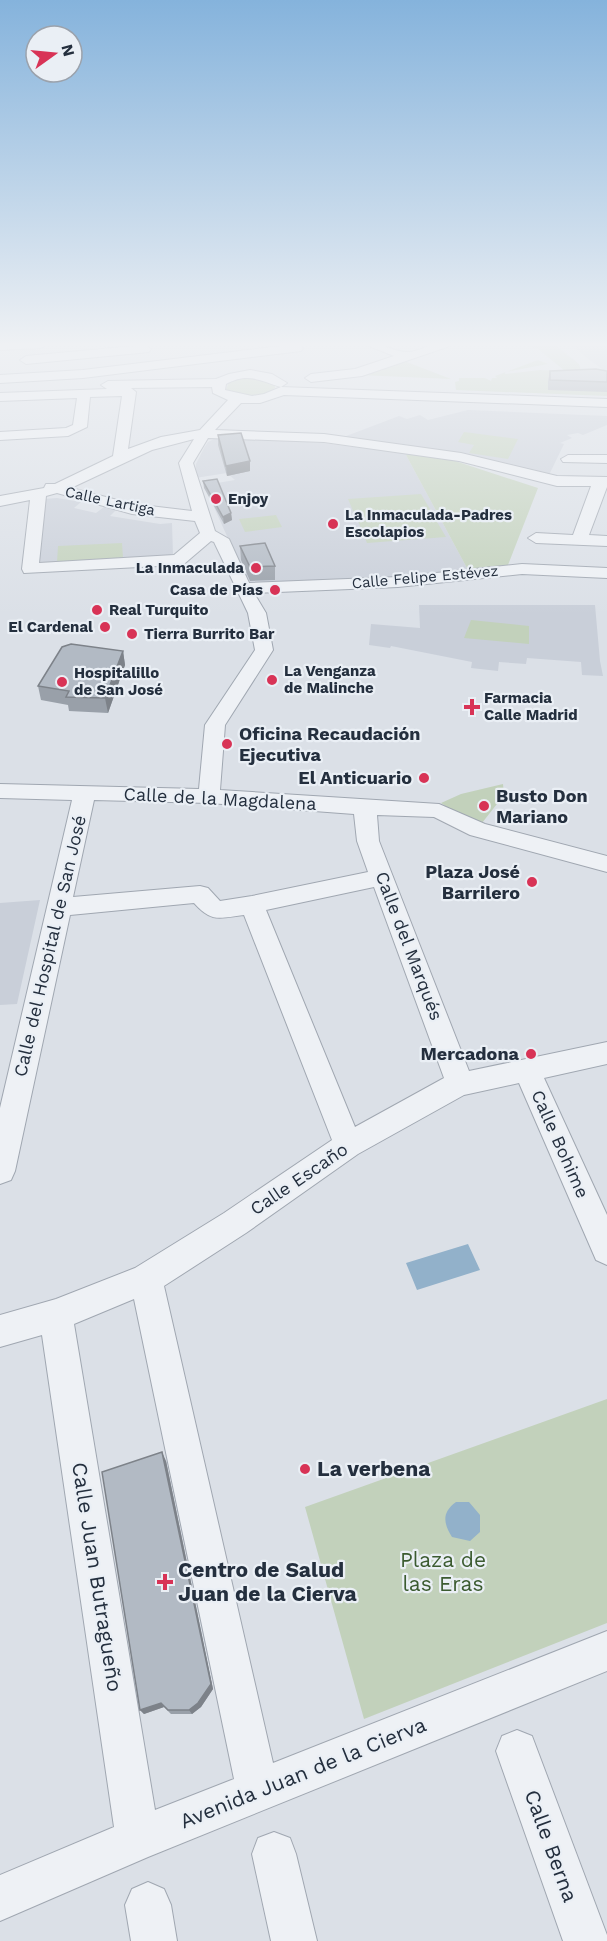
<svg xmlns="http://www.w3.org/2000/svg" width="607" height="1941" font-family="'Work Sans',sans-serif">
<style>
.built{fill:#c9cfd9}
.green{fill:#c2d1bb}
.water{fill:#92b1ca}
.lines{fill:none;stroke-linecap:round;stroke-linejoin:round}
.minor-casing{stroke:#a0a7b1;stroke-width:2}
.minor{fill:#eef1f5;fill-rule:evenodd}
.wall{fill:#99a0a9}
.shaded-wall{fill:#7d8289}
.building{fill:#b2bac4;stroke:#7d8289;stroke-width:1.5}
.poi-dot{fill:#d83356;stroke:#eaeff5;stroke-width:2}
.labels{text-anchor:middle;stroke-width:4.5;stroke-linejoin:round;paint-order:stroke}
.far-poi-label{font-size:15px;font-weight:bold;fill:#242f3e;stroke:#eaeff5;text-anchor:start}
.far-street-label{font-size:15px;fill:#242f3e;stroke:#eaeff5}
.poi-label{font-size:18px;font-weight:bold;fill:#242f3e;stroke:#eaeff5;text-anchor:end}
.street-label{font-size:18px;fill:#242f3e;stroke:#eaeff5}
.near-poi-label{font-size:21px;font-weight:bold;fill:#242f3e;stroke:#eaeff5;text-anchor:start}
.near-park-label{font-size:21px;fill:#3b5b30;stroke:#eaeff5}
.near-street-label{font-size:21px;fill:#242f3e;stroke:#eaeff5}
</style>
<rect width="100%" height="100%" fill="#dbe0e7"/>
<!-- built -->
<path class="built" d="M569 344H607V373Z
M468 410 607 416V425L583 435 578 433 567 435 572 438 560 443 564 444 549 475 465 453 341 438 399 416 407 419 420 415 428 420Z
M218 437 323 443 410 454 406 455 468 570 404 577 249 585 213 505 224 504 217 483 235 480 227 473 195 478 196 464 204 448 208 442Z
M57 498 81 502 74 508 96 513 104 507 116 510 110 516 160 524 172 523 173 556 38 565 44 499Z
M419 605H595L600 661 603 676 582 675 581 662 527 658 526 664 499 662 498 671 471 668 472 662 391 646 390 648 369 645 371 624 420 628Z
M40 900 17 1004 0 1005V903Z"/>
<!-- green -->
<path class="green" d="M522 344H554L579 364 581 371 607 375V396L456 390 455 382 459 381V378H485L491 381 492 378H497L495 376 538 360 548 364 505 372V374L540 370 565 371 538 349Z
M404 361 451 379 359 375Z
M250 377 275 383V388C262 399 240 397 226 389L229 382Z
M464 432 518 439 508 459 469 453 474 445 458 442Z
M410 454 452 460 538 488 508 565 468 570 406 455Z
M421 494 433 514 357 520 348 499Z
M276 515 282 527 245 532 239 519Z
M433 515 446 537 367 543 358 521Z
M122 543 123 558 57 562 58 546Z
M471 620 529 626V644L464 638Z
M503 784 504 795 482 823 461 816 441 803 461 794Z
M607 1399V1623L364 1719 305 1507Z"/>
<!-- water -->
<path class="water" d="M468 1244 480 1270 417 1290 406 1263Z
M456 1502H469L480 1515V1532L470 1541 452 1537C443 1523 442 1512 456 1502Z"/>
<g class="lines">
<defs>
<path id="minor" d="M0 344H47L41 348 0 350Z
M297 344 303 348 301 351 83 378 0 383V375L83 370Z
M364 344C383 342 393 352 407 352 420 352 430 342 449 344L447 347 362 376 311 382 305 378 311 374 355 369 394 356Z
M145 345 151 349 149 352 26 364 20 360 26 356Z
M250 370 272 374 287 383 281 387C260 381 249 372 226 384L225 390 252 396 264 394 281 387 607 399V407L284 395 260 403H241L215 430 324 434 461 453 557 476 607 477V487L589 535 607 536V546L536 543 528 538 536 533 573 535 591 486H557L459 461 324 442 208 438 193 463 215 531 229 539 249 583 398 577 522 564 607 568V578L522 574 398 587 254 593 266 613 273 650 225 725 220 790 439 804 485 824 607 856V872L470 835 434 817 377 815 379 841 469 1071 607 1042V1064L544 1078 607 1215V1265L596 1260 519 1083 464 1095 358 1154 246 1233 164 1286 273 1763 607 1631V1671L148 1857 0 1921V1875L114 1827 42 1335 0 1347V1315L56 1299 135 1268 224 1213 332 1140 244 915C219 918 212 923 194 903L70 915 15 1171 11 1180 0 1184V1108L72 800 0 798V784L199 789 205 725 255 650 248 613 214 542 211 541 184 564 178 565 24 573 22 569 30 500 0 506V496L44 488 46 484H55L113 456 122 396 90 397 87 427 68 436 0 440V432L66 428 73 425 77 398 0 401V393L107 389 101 385 108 381 216 379 229 374ZM212 387 213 393 228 400 200 430 161 437 128 449 136 392 131 388ZM194 439 179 463 192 511 133 504 71 488 152 450ZM57 493 132 514 195 521 200 533 174 555 39 563 46 496ZM94 800 209 803 354 814 357 841 368 872 252 896 220 901 208 888 200 886 73 897ZM374 887 444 1078 355 1127 266 910ZM134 1299 234 1779 155 1810 74 1324Z
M568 455H607V463L563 462 561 459Z
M517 1730 532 1736 607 1935V1941H563L496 1751 502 1736Z
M274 1832 290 1838 296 1854 317 1941H271L252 1854 258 1838Z
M148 1882 164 1889 171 1905 177 1941H131L125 1905 132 1889Z"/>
</defs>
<!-- minor casing -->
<use href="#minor" class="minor-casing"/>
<!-- minor -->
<use href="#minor" class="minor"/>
</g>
<!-- wall -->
<path class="wall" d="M550 371H607V392L548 390V381Z
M218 435 250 461V471L227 476 218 445Z
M203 481 231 513 232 520 224 524 204 488Z
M240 546 275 566V580L250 581 241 560Z
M123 651 125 665 108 713 69 711 68 705 41 700 38 686Z
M166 1461 213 1689 201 1707 192 1714H171L164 1707 144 1714 140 1710Z"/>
<!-- shaded-wall -->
<path class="shaded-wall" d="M250 461V471L227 476 226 466Z
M231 513 232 520 224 524 223 517Z
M123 651 125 665 108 713 105 698Z
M162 1452 166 1461 213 1689 201 1707 192 1714 189 1710Z
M161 1703 164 1707 144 1714 140 1710Z"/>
<!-- building -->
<path class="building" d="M596 369 607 371V382L550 380V371Z
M241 433 250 461 226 466 218 435Z
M217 479 231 513 223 517 203 481Z
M265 543 275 566 250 567 240 546Z
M71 644 123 651 105 698 66 697 69 691 38 686 62 647Z
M162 1452 211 1684 198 1703 189 1710H168L161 1703 140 1710 102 1472Z"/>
<!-- sky -->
<linearGradient id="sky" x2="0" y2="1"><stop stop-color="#85b3dc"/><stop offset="0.56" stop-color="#eff1f4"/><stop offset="1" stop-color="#eff1f4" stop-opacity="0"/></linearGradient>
<rect width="607" height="615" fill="url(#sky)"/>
<!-- markers -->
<g class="poi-dot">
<circle cx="216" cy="499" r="6"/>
<circle cx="333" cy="524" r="6"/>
<circle cx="256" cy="568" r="6"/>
<circle cx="275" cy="590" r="6"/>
<circle cx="97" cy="610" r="6"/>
<circle cx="105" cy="627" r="6"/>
<circle cx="132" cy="634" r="6"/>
<circle cx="272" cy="680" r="6"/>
<circle cx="62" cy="682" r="6"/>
<path d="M469 698h6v6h6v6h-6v6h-6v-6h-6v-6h6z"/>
<circle cx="227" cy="744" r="6"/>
<circle cx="424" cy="778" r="6"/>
<circle cx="484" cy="806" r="6"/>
<circle cx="532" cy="882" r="6"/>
<circle cx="531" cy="1054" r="6"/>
<circle cx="305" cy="1469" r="6"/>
<path d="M162 1573h6v6h6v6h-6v6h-6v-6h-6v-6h6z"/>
</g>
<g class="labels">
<!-- far-poi labels -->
<g class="far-poi-label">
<text x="228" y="504">Enjoy</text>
<text x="345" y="520">La Inmaculada-Padres<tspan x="345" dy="17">Escolapios</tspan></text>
<text x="244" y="573" text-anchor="end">La Inmaculada</text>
<text x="263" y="595" text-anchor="end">Casa de Pías</text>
<text x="109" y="615">Real Turquito</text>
<text x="93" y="632" text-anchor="end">El Cardenal</text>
<text x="144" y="639">Tierra Burrito Bar</text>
<text x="284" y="676">La Venganza<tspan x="284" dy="17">de Malinche</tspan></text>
<text x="74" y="678">Hospitalillo<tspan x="74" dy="17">de San José</tspan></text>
<text x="484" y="703">Farmacia<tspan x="484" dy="17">Calle Madrid</tspan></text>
</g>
<!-- far-street labels -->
<g class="far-street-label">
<text transform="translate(110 501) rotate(12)" y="5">Calle Lartiga</text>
<text transform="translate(425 577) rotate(-5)" y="5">Calle Felipe Estévez</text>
</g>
<!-- poi labels -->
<g class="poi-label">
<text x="239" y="740" text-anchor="start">Oficina Recaudación<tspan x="239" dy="21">Ejecutiva</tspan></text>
<text x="412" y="784">El Anticuario</text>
<text x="496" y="802" text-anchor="start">Busto Don<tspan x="496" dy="21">Mariano</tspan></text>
<text x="520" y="878">Plaza José<tspan x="520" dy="21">Barrilero</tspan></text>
<text x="519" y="1060">Mercadona</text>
</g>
<!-- street labels -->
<g class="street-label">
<text transform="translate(220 799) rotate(3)" y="6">Calle de la Magdalena</text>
<text transform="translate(50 946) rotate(-77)" y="6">Calle del Hospital de San José</text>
<text transform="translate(409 946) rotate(69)" y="6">Calle del Marqués</text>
<text transform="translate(560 1144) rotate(66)" y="6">Calle Bohime</text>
<text transform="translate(299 1179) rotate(-34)" y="6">Calle Escaño</text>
</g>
<!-- near-poi labels -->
<g class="near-poi-label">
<text x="317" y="1476">La verbena</text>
<text x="178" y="1577">Centro de Salud<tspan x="178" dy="24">Juan de la Cierva</tspan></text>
</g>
<!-- near-park labels -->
<g class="near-park-label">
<text x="443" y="1567">Plaza de<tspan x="443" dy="24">las Eras</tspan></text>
</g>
<!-- near-street labels -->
<g class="near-street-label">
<text transform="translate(97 1577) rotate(81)" y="7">Calle Juan Butragueño</text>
<text transform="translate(303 1773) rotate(-22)" y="7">Avenida Juan de la Cierva</text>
<text transform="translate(551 1846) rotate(70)" y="7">Calle Berna</text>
</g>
</g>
<!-- north arrow -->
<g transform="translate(54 54) rotate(75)"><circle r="28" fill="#eaeff5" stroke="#9ba2ac" stroke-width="1.5"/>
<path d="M0-4.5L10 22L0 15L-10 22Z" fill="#d83356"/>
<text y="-9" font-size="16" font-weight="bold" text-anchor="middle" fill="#242f3e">N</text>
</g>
</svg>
